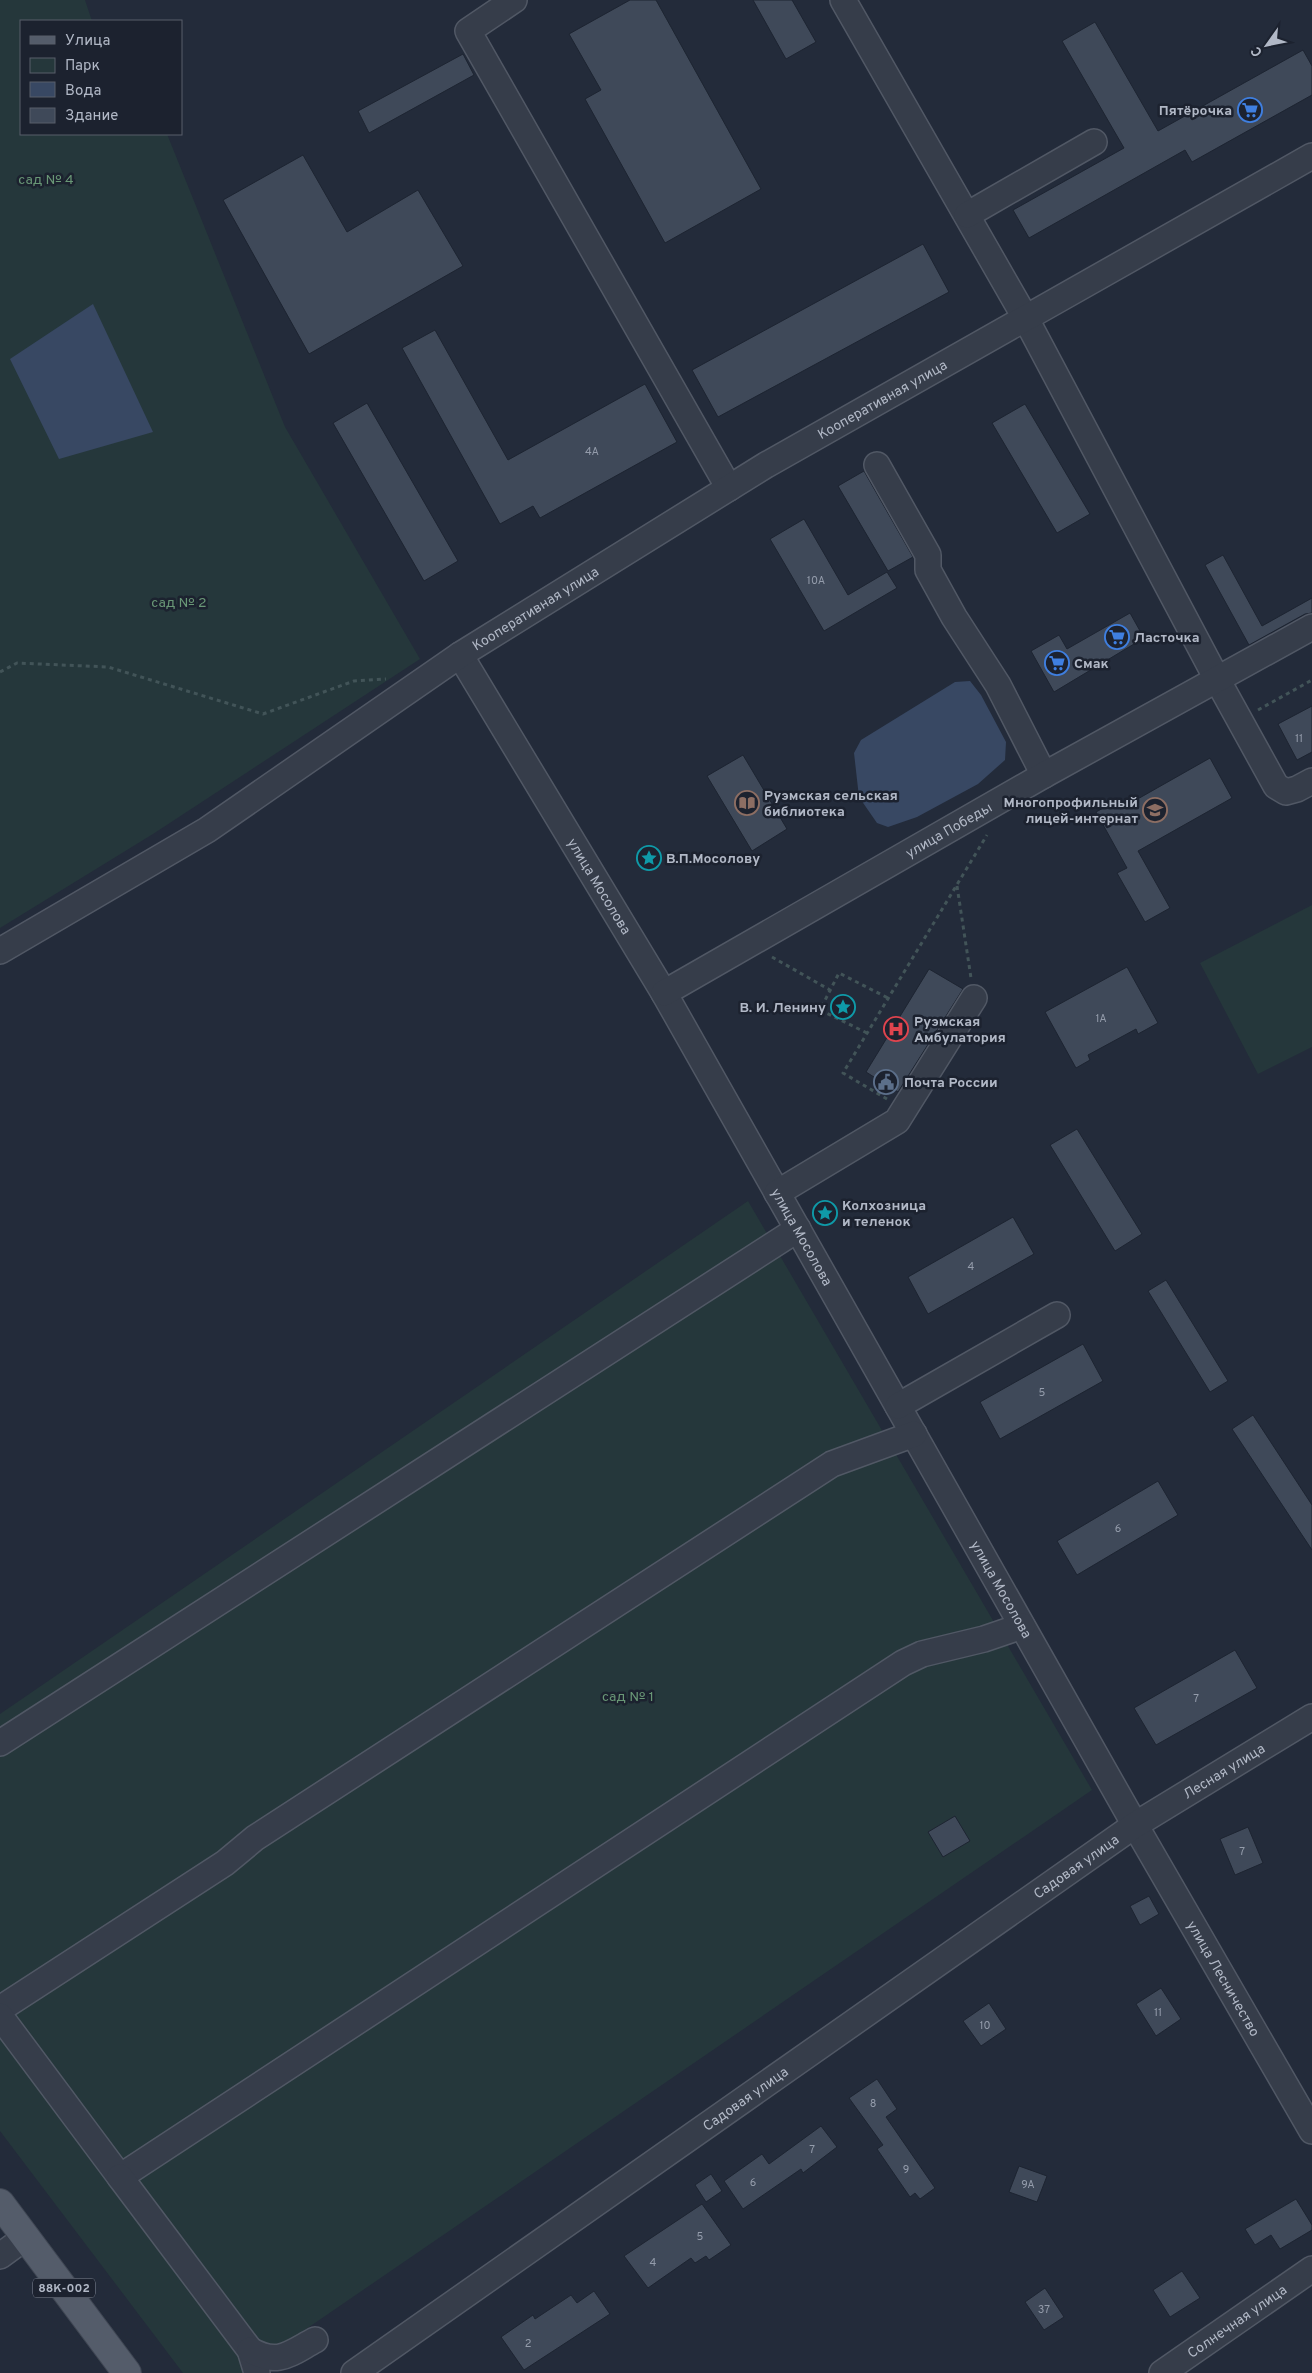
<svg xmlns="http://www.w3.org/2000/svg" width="1312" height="2373" font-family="Overpass,sans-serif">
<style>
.green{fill:#25373b}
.water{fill:#384863}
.building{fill:#3f4959;stroke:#1d2431}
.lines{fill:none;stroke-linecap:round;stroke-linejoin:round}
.minor-casing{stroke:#515865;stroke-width:28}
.major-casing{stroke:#3f4653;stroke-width:30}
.path{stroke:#425458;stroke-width:3;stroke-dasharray:4 4;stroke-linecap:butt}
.minor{stroke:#363d4a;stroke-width:25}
.major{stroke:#545c6a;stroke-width:28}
.labels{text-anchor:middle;stroke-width:5;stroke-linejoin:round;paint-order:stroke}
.number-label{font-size:11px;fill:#949cab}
.shield{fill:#1c222f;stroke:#848b99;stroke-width:1}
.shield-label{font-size:12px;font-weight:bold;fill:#b1b8c6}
.poi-label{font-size:14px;font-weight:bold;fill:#b1b8c6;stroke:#1c222f;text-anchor:start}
.park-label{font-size:14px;fill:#699776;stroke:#1c222f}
.street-label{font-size:14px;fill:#b1b8c6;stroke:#1c222f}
</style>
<rect width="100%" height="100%" fill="#232b3a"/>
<!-- green -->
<path class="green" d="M0 0H85L92 21H21V134H167L285 427 420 659 153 834 0 928Z
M1312 905V1047L1258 1074 1200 963Z
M748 1201 1092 1790 242 2373H183L0 2131V1714Z"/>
<!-- water -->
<path class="water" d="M93 304 153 432 59 459 10 359Z
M970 681 981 695 1006 742 1005 760 978 784 917 817 888 827 877 823 859 797 854 753 861 740 955 682Z"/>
<!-- building -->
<path class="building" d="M630 0H656L761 189 665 243 585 99 601 90 569 34Z
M753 0H792L816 42 786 59Z
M1095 22 1158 131 1303 50 1312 66V95L1192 162 1185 150 1029 238 1013 210 1124 148 1062 41Z
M463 54 474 75 369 133 358 111Z
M303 155 347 232 418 190 463 266 309 354 223 200Z
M923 244 949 292 718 417 692 370Z
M435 330 508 460 645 384 677 442 540 518 533 506 500 524 402 348Z
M367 403 458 561 424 581 333 423Z
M1025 404 1090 514 1057 533 992 423Z
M864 471 913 557 888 571 838 486Z
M804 519 848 595 887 572 897 588 824 631 770 539Z
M1223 555 1262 626 1312 598V613L1305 614 1249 645 1205 565Z
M1130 613 1144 638 1054 692 1031 651 1059 635 1067 649Z
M1312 706V752L1297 760 1278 724Z
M743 755 787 829 752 851 707 776Z
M1210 758 1232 798 1138 851 1170 908 1145 922 1117 873 1127 868 1096 812 1116 801 1120 809Z
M1127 967 1158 1023 1138 1034 1136 1029 1088 1055 1090 1060 1076 1068 1045 1012Z
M929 969 963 989 898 1092 866 1072Z
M1077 1129 1142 1234 1115 1251 1050 1145Z
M1013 1217 1034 1254 928 1314 908 1277Z
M1166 1280 1228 1381 1210 1392 1148 1291Z
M1083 1344 1103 1381 1000 1439 980 1402Z
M1253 1415 1312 1505V1550L1232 1429Z
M1158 1481 1178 1515 1077 1575 1057 1541Z
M1235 1650 1257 1688 1156 1745 1134 1708Z
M955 1816 970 1841 943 1857 928 1832Z
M1248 1827 1263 1863 1235 1875 1220 1839Z
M1149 1896 1159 1914 1140 1925 1130 1906Z
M1161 1988 1181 2019 1156 2036 1136 2004Z
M989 2003 1006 2029 981 2046 963 2021Z
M877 2079 897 2109 886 2117 935 2188 920 2199 915 2193 910 2197 877 2149 883 2145 849 2098Z
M821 2126 837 2147 803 2173 801 2169 743 2209 724 2181 762 2154 769 2164Z
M1019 2166 1047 2176 1037 2202 1009 2192Z
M711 2174 722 2191 706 2202 695 2185Z
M1296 2199 1312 2225V2230L1280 2249 1271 2235 1255 2245 1245 2229Z
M702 2204 731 2245 709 2260 706 2256 695 2263 691 2258 648 2288 624 2256Z
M1182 2271 1200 2298 1170 2317 1153 2290Z
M1045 2288 1064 2317 1044 2330 1025 2302Z
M594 2291 610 2314 524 2370 501 2337 533 2315 535 2319 571 2295 577 2303Z"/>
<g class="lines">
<defs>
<g id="minor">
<path d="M514 0 468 31 729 488"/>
<path d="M843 0 1026 319 1218 681 1276 786 1286 792 1297 789 1312 781"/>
<path d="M967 215 1094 142"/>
<path d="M877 465 928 555V570L954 617 998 685 1044 775"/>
<path id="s1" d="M460 655 664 993 1135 1825 1312 2131"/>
<path id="s2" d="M0 951 207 830 460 655 766 465 1312 156"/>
<path id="s3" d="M664 993 1044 775 1312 627"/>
<path d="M777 1193 897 1121 974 998"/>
<path d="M898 1406 1057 1315"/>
<path d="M0 1743 798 1229"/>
<path d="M0 2009 225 1863 255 1838 832 1464 914 1434"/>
<path d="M0 2016 120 2177 903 1663 922 1654 984 1639 1022 1626"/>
<path d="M120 2177 250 2350 257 2373"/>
<path d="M0 2256 26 2237"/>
<path d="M250 2350C278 2366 289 2354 315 2340"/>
<path id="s4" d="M354 2373 1135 1825 1312 1717"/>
<path id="s5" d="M1162 2373 1312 2269"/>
</g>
<path id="major" d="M0 2203 127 2373"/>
</defs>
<!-- minor casing -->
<use href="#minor" class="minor-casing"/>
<!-- major casing -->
<use href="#major" class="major-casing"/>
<!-- path -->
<path class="path" d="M0 672 17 663 108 667 263 714 354 681 386 679
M1258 710 1312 680
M957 886 971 978
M772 957 830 990
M867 1033 820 1010 839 973 888 998
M887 1099 843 1073 987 835"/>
<!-- minor -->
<use href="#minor" class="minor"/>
<!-- major -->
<use href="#major" class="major"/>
</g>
<!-- icons -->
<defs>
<symbol id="supermarket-ring" viewBox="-11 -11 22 22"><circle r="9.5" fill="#1c222f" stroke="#3f7fe0" stroke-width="1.5"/><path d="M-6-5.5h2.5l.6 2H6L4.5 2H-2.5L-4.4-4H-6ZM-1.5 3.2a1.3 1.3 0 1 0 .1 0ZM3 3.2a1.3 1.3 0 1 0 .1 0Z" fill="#3f7fe0"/></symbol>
<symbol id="library-ring" viewBox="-11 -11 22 22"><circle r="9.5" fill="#1c222f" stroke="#8d6e63" stroke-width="1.5"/><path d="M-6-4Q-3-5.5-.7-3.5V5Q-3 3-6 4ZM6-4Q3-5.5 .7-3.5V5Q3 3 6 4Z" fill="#8d6e63"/></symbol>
<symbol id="school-ring" viewBox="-11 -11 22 22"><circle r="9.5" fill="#1c222f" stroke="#8d6e63" stroke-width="1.5"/><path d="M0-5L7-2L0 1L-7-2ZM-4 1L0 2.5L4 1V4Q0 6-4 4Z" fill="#8d6e63"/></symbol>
<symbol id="sight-ring" viewBox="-11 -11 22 22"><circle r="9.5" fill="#1c222f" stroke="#0f9aa8" stroke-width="1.5"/><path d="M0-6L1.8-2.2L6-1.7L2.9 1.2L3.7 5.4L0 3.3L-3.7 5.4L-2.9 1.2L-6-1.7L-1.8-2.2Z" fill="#0f9aa8"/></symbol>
<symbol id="hospital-ring" viewBox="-11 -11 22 22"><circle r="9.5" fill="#1c222f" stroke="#e0444e" stroke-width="1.5"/><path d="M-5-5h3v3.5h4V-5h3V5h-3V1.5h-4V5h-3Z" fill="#e0444e"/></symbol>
<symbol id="civic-ring" viewBox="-11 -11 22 22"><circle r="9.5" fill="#1c222f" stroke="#5c6f8a" stroke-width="1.5"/><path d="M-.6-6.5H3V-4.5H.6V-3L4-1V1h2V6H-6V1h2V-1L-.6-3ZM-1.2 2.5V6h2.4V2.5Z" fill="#5c6f8a"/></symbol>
</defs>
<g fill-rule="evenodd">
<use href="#supermarket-ring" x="1236" y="96" width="28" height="28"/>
<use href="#supermarket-ring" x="1103" y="623" width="28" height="28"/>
<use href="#supermarket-ring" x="1043" y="649" width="28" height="28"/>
<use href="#library-ring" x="733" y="789" width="28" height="28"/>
<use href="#school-ring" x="1141" y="796" width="28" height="28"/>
<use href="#sight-ring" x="635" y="844" width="28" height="28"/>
<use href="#sight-ring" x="829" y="993" width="28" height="28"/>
<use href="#hospital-ring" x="882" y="1015" width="28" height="28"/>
<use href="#civic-ring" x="872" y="1068" width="28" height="28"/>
<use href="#sight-ring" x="811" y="1199" width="28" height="28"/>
</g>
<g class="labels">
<!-- number labels -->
<g class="number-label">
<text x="592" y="455">4А</text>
<text x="816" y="584">10А</text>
<text x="1299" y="742">11</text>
<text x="1101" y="1022">1А</text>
<text x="971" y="1270">4</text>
<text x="1042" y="1396">5</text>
<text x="1118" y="1532">6</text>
<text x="1196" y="1702">7</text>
<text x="1242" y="1855">7</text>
<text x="1158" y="2016">11</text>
<text x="985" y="2029">10</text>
<text x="873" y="2107">8</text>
<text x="812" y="2153">7</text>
<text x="906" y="2173">9</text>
<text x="753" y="2186">6</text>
<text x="1028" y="2188">9А</text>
<text x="700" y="2240">5</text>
<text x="653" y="2266">4</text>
<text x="1044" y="2313">37</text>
<text x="528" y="2347">2</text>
</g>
<!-- shield labels -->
<rect class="shield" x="33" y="2278.5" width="62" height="19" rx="4"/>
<g class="shield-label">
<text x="64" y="2292">88К-002</text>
</g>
<!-- poi labels -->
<g class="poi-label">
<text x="1232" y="115" text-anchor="end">Пятёрочка</text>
<text x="1134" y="642">Ласточка</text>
<text x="1074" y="668">Смак</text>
<text x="764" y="800">Руэмская сельская<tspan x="764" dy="16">библиотека</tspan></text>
<text x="1138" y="807" text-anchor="end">Многопрофильный<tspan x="1138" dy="16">лицей-интернат</tspan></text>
<text x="666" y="863">В.П.Мосолову</text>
<text x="826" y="1012" text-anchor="end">В. И. Ленину</text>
<text x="914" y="1026">Руэмская<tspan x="914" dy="16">Амбулатория</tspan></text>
<text x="904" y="1087">Почта России</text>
<text x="842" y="1210">Колхозница<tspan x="842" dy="16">и теленок</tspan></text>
</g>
<!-- park labels -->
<g class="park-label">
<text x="46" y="184">сад № 4</text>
<text x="179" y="607">сад № 2</text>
<text x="628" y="1701">сад № 1</text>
</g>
<!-- street labels -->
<g class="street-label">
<text dy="5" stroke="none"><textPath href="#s2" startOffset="1041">Кооперативная улица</textPath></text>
<text dy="5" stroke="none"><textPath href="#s2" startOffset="636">Кооперативная улица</textPath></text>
<text dy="5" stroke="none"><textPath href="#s3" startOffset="328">улица Победы</textPath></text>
<text dy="5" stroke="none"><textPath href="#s1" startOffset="270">улица Мосолова</textPath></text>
<text dy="5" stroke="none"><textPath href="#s1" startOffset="675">улица Мосолова</textPath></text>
<text dy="5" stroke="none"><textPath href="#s1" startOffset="1080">улица Мосолова</textPath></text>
<text dy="5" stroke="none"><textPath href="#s4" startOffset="1058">Лесная улица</textPath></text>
<text dy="5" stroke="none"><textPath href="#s4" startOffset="882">Садовая улица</textPath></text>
<text dy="5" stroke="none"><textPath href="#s1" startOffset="1528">улица Лесничество</textPath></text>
<text dy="5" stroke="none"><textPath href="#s4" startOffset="478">Садовая улица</textPath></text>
<text dy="5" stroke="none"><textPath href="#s5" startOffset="91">Солнечная улица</textPath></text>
</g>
</g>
<!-- legend -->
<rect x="20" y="20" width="162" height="115" fill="#1c222f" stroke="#585e6b"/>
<rect x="30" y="36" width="25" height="8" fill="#545c6a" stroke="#585e6b"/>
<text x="65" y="45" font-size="15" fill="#b1b8c6">Улица</text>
<rect x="30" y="58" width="25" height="15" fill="#25373b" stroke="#585e6b"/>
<text x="65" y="70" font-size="15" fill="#b1b8c6">Парк</text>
<rect x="30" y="82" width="25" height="15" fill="#384863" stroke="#585e6b"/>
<text x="65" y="95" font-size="15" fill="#b1b8c6">Вода</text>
<rect x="30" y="108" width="25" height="15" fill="#3f4959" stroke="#585e6b"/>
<text x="65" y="120" font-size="15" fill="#b1b8c6">Здание</text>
<!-- north arrow -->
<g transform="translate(1267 45) rotate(237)" stroke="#1c222f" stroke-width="4" paint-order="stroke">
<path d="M0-4L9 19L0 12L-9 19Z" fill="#b1b8c6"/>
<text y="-8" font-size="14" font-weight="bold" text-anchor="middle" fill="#b1b8c6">С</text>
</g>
</svg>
